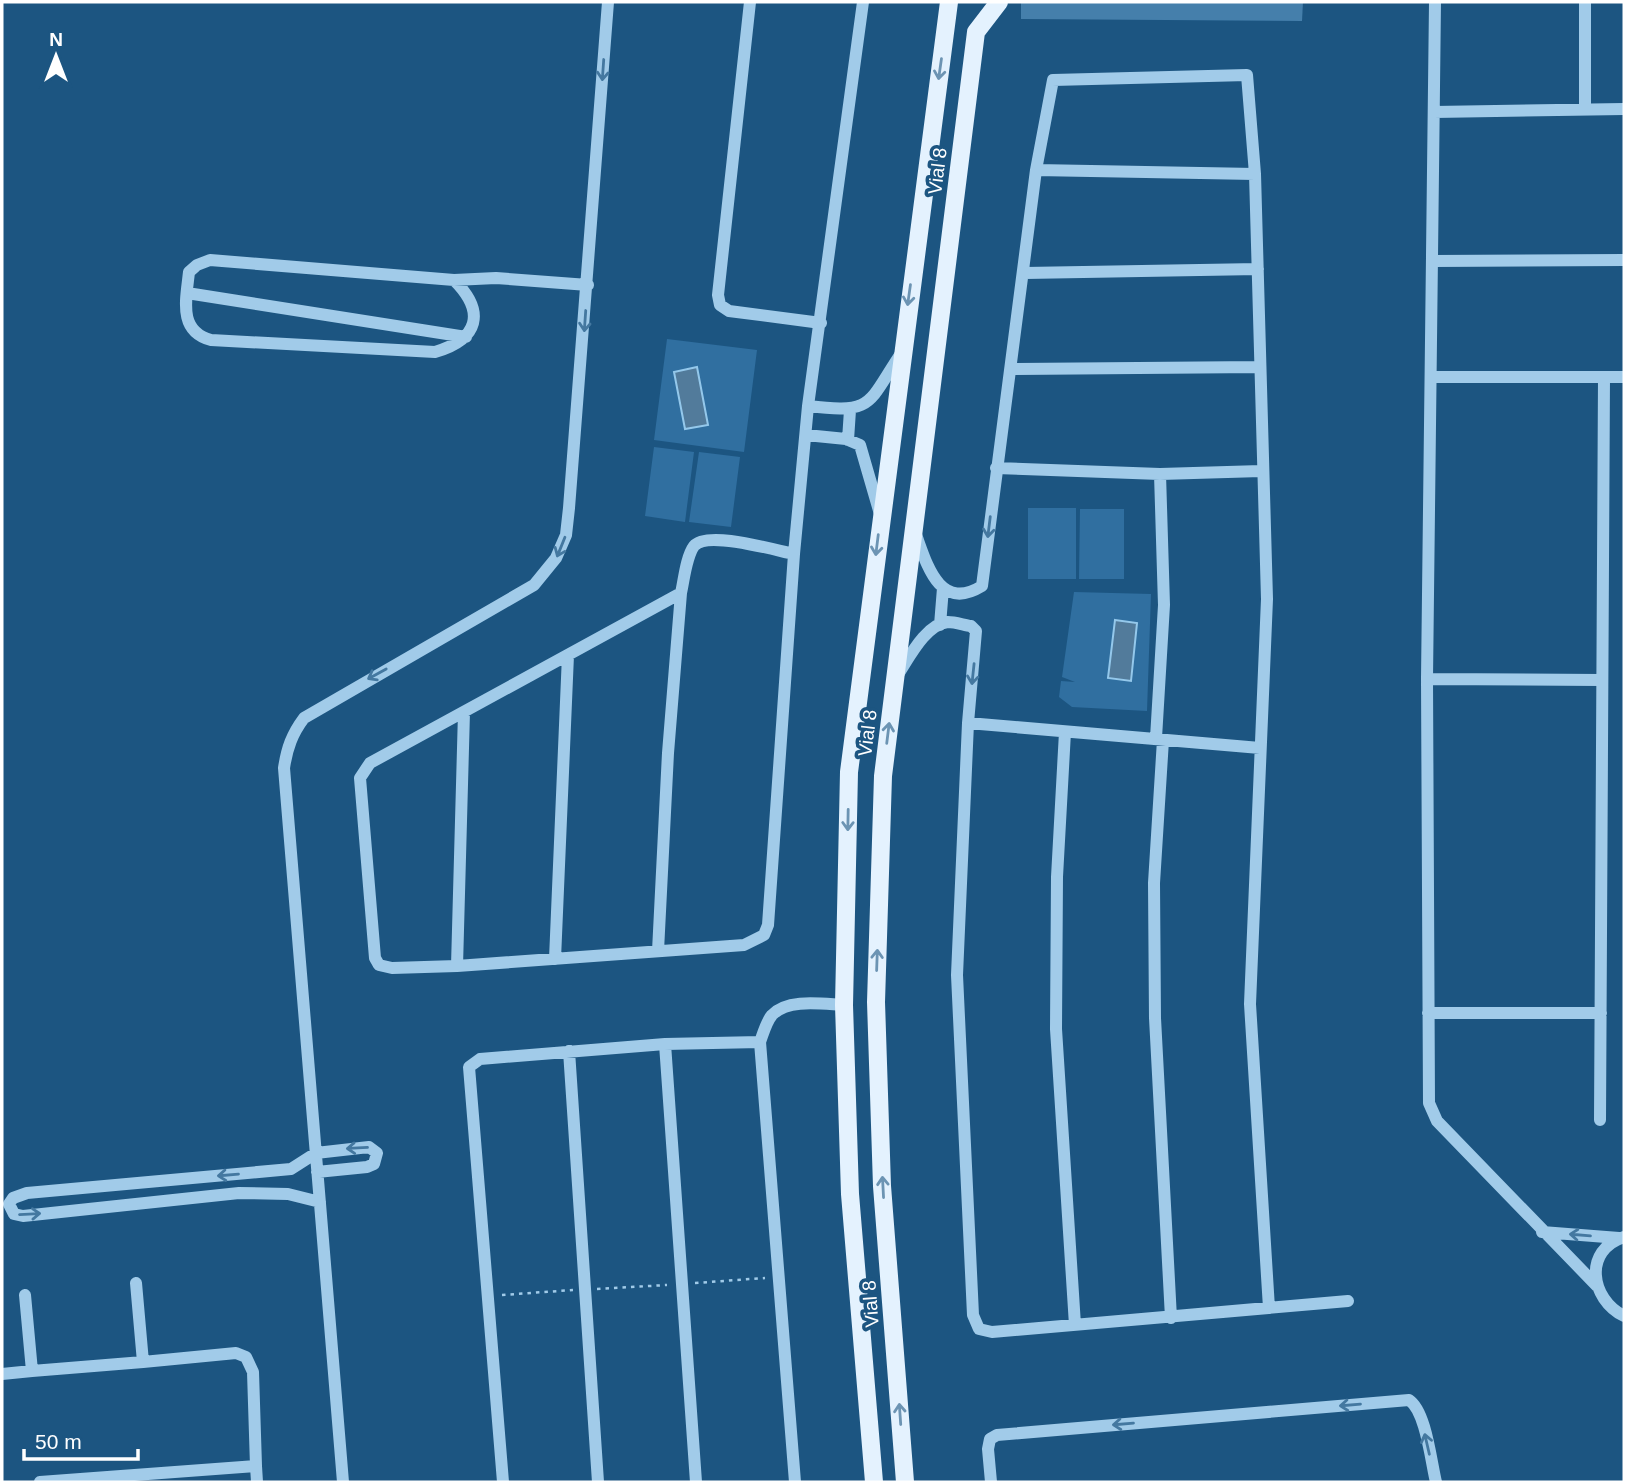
<svg xmlns="http://www.w3.org/2000/svg" width="1626" height="1484" font-family="Helvetica,sans-serif">
<style>
.green{fill:#306fa0}
.water{fill:#527b9b;stroke:#94c8eb;stroke-width:2}
.building{fill:#457fab}
.lines{fill:none;stroke-linecap:round;stroke-linejoin:round}
.path{stroke:#a1cbe9;stroke-width:2.5;stroke-dasharray:3.5 5;stroke-linecap:butt}
.minor{stroke:#a1cbe9;stroke-width:12}
.major{stroke:#e4f2fe;stroke-width:18}
.oneway{stroke:#6c94b3}
.oneway2{stroke:#4478a0}
.labels{text-anchor:middle;stroke-width:7;stroke-linejoin:round;paint-order:stroke}
.street-label{font-size:19px;fill:#fff;stroke:#1c5581}
</style>
<rect width="100%" height="100%" fill="#1c5581"/>
<!-- green -->
<path class="green" d="M667 339 757 350 744 452 654 440Z
M654 447 694 452 685 522 645 516Z
M699 452 740 457 731 527 689 522Z
M1028 508H1076V579H1028Z
M1080 509H1124V579H1079Z
M1074 592 1151 594 1147 711 1072 707 1059 697 1061 681 1075 682 1062 677Z"/>
<!-- water -->
<path class="water" d="M697 367 708 425 685 429 674 372Z
M1115 620 1137 623 1131 681 1108 678Z"/>
<!-- building -->
<path class="building" d="M1021 2H1303L1302 21 1021 19Z"/>
<g class="lines">
<!-- path -->
<path class="path" d="M695 1283 765 1278
M597 1289 667 1285
M502 1295 573 1290"/>
<!-- minor -->
<path class="minor" d="M750 2 718 295 720 305 729 311 821 323
M1435 2 1427 679 1429 1103 1437 1121 1597 1286
M1585 2V110
M1434 112 1624 109
M1036 170 1255 174
M1432 261 1624 260
M1025 273 1258 269
M454 280C486 312 479 339 435 352L211 340C178 331 186 300 189 272L197 265 210 260 454 280 496 278 588 285
M187 293 466 337
M1011 369 1260 367
M1433 377H1624
M808 406C875 414 867 404 902 352
M806 435 846 439 860 445 880 514
M848 440 850 410
M996 468 1160 474 1261 471
M915 532C926 561 938 613 982 586L1036 170 1053 80 1247 75 1255 174 1267 599 1250 1004 1269 1308
M794 554C774 550 707 530 694 546 686 557 684 580 681 593L370 763 360 778 375 958 379 965 392 968 457 966 744 945 764 935 768 925 794 554 808 406 863 2
M940 625 943 588
M897 676C908 660 925 624 948 622 955 622 964 625 971 626L976 631 968 723 957 975 973 1315 979 1329 992 1332 1348 1301
M1427 679 1601 680
M968 723 1260 748
M1065 732 1057 877 1056 1029 1075 1325
M1156 738 1164 605 1160 474
M1163 740 1154 883 1155 1018 1171 1318
M658 951 668 753 681 593
M555 959 568 655
M457 966 464 712
M1428 1013H1601
M665 1044 696 1482
M569 1051 598 1482
M1600 1120 1604 377
M317 1172 367 1167 374 1164 377 1153 369 1147 316 1153 291 1169 27 1193 13 1198 9 1204 14 1214 23 1216 239 1193 288 1194 320 1202
M1542 1232 1619 1238
M1624 1237C1583 1250 1590 1299 1624 1316
M143 1362 236 1353 246 1357 253 1372 256 1466
M32 1371 143 1362 136 1283
M2 1374 32 1371 25 1295
M40 1482 256 1466 257 1482
M343 1482 284 768C287 748 292 734 304 718L534 585 556 558 566 535 569 508 608 2
M503 1482 469 1067 480 1059 665 1044 760 1042
M795 1482 760 1042C763 1034 766 1022 772 1015 788 998 823 1004 844 1005
M991 1482 988 1449 990 1439 997 1435 1409 1400C1426 1411 1431 1462 1436 1482"/>
<!-- major -->
<path class="major" d="M874 1482 850 1194 844 1005 849 772 949 2
M905 1482 882 1186 876 1002 883 776 976 32 999 2"/>
</g>
<!-- one-way arrows -->
<defs><path id="oneway-shaft" d="M-6 0H5M1.5-3L5.5 0L1.5 3" fill="none" stroke-width="1.6" stroke-linecap="round" stroke-linejoin="round" transform="scale(1.75)"/></defs>
<g class="oneway">
<use href="#oneway-shaft" transform="translate(940 69) rotate(98)"/>
<use href="#oneway-shaft" transform="translate(909 295) rotate(98)"/>
<use href="#oneway-shaft" transform="translate(877 545) rotate(97)"/>
<use href="#oneway-shaft" transform="translate(888 733) rotate(-83)"/>
<use href="#oneway-shaft" transform="translate(848 820) rotate(91)"/>
<use href="#oneway-shaft" transform="translate(877 960) rotate(-88)"/>
<use href="#oneway-shaft" transform="translate(883 1187) rotate(-93)"/>
<use href="#oneway-shaft" transform="translate(900 1414) rotate(-94)"/>
</g>
<g class="oneway2">
<use href="#oneway-shaft" transform="translate(603 70) rotate(94)"/>
<use href="#oneway-shaft" transform="translate(585 321) rotate(94)"/>
<use href="#oneway-shaft" transform="translate(989 527) rotate(97)"/>
<use href="#oneway-shaft" transform="translate(561 547) rotate(112)"/>
<use href="#oneway-shaft" transform="translate(377 674) rotate(151)"/>
<use href="#oneway-shaft" transform="translate(973 674) rotate(96)"/>
<use href="#oneway-shaft" transform="translate(357 1148) rotate(177)"/>
<use href="#oneway-shaft" transform="translate(228 1175) rotate(175)"/>
<use href="#oneway-shaft" transform="translate(30 1214) rotate(-3)"/>
<use href="#oneway-shaft" transform="translate(1580 1235) rotate(-175)"/>
<use href="#oneway-shaft" transform="translate(1350 1405) rotate(175)"/>
<use href="#oneway-shaft" transform="translate(1123 1424) rotate(175)"/>
<use href="#oneway-shaft" transform="translate(1427 1444) rotate(-103)"/>
</g>
<g class="labels">
<!-- street labels -->
<g class="street-label">
<text transform="translate(937 171) rotate(-83)" y="7">Vial 8</text>
<text transform="translate(867 733) rotate(-83)" y="7">Vial 8</text>
<text transform="translate(870 1304) rotate(-94)" y="7">Vial 8</text>
</g>
</g>
<!-- border -->
<rect width="1626" height="1484" fill="none" stroke="#ffffff" stroke-width="7"/>
<!-- north arrow -->
<g transform="translate(56 56)" stroke="#1c5581" stroke-width="5" paint-order="stroke">
<path d="M0-5L12 26L0 18L-12 26Z" fill="#ffffff"/>
<text y="-10" font-size="19" font-weight="bold" text-anchor="middle" fill="#ffffff">N</text>
</g>
<!-- scale -->
<path d="M24 1449v10h114v-10" fill="none" stroke="#ffffff" stroke-width="3.5"/>
<text x="35" y="1449" font-size="21" fill="#ffffff" stroke="#1c5581" stroke-width="5" paint-order="stroke">50 m</text>
</svg>
